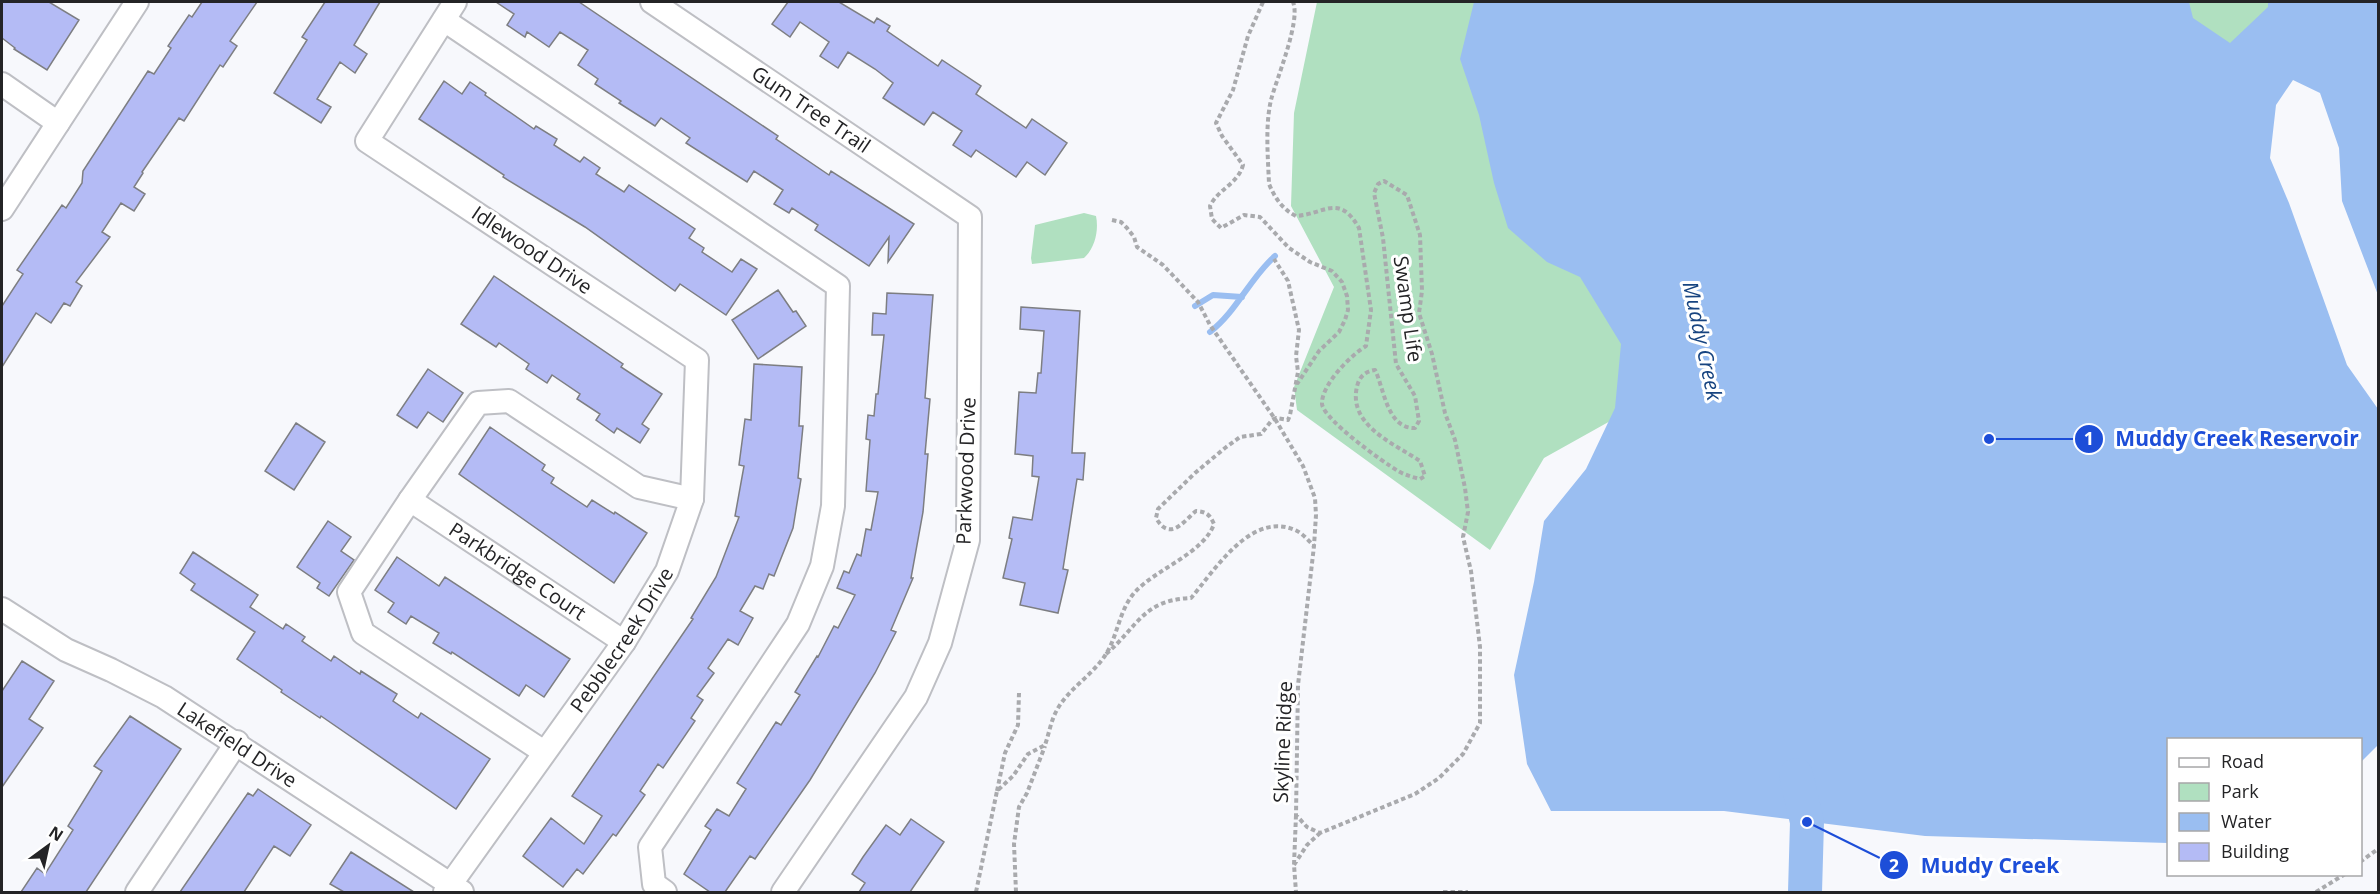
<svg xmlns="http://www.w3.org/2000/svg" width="2380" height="894" font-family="'Open Sans',sans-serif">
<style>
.green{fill:#b0e0c0}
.water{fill:#9abef1}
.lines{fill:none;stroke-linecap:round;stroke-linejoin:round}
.stream{stroke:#9abef1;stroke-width:6}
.river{stroke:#9abef1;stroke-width:34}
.building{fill:#b4bbf5;stroke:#7d7e82;stroke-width:1.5}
.minor-casing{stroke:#bebfc4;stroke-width:26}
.path{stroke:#a9aaad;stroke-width:4;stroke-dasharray:4.5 3;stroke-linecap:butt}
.minor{stroke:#fff;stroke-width:22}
.labels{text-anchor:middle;stroke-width:6;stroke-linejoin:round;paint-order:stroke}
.street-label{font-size:20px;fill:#242426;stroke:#fff}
.water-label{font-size:21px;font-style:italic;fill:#174480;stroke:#fff}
.leader{fill:none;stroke:#1d4ed8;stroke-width:2}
.callout-dot{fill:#1d4ed8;stroke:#fff;stroke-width:2}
.mark-label{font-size:18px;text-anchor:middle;font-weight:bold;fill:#fff}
.callout-label{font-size:21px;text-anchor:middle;font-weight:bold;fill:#1d4ed8;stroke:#fff;stroke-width:6;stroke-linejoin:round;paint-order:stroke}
</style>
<rect width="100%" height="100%" fill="#f7f8fc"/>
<!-- green -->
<path class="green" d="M1317 2H2313L2294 39 1544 458 1490 550 1297 410 1294 387 1334 287 1291 206 1294 113Z
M1084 213 1096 216C1099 230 1095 248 1084 258L1032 264 1031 258 1035 225Z"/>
<!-- water -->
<path class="water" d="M1474 2H2189L2193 18 2230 43 2268 7V2H2378V295L2342 201 2339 148 2320 93 2293 80 2276 105 2270 158 2289 203 2347 365 2378 409V745L2361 762 2360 740H2168V843L1925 836 1724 811H1551L1527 764 1514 675 1534 582 1544 521 1586 469 1615 408 1621 344 1580 277 1547 262 1508 228 1494 183 1479 115 1460 59Z"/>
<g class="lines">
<!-- stream -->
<path class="stream" d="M1195 306 1213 295 1242 297
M1210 332C1237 311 1250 278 1275 256"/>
<!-- river -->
<path class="river" d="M1796 775 1807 822 1805 892"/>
</g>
<!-- building -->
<path class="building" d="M2 2H49L79 20 47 70 14 49 15 48 2 38Z
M202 2H257L230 41 237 46 223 67 220 65 184 121 179 118 142 172 143 173 134 187 145 194 134 211 121 203 102 232 110 237 76 282 82 286 70 306 64 303 51 323 36 313 2 367V306L23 274 17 270 62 205 66 208 82 183 83 171 148 71 154 74 171 48 168 46 189 15 192 17Z
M325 2H380L354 45 367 54 355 73 340 62 317 99 331 107 321 123 274 93 307 40 302 37Z
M496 2H579L778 136 776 139 829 175 831 171 914 224 888 262 889 237 869 266 815 230 818 225 792 208 789 213 774 204 783 190 754 171 747 182 686 143 690 138 661 118 655 126 619 103 621 101 595 84 598 79 578 65 588 50 560 32 549 47 527 32 525 37 507 25 514 14Z
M788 2H839L874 23 877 18 890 26 887 31 938 66 942 60 981 86 976 94 1026 128 1032 119 1067 143 1045 175 1027 162 1016 177 976 150 971 157 953 145 962 131 933 112 924 125 883 98 893 83 875 69 848 52 838 68 820 56 829 42 800 22 790 37 772 24Z
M444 81 462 94 470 82 486 93 485 95 534 129 536 126 557 139 554 145 580 162 584 157 600 168 596 174 624 192 629 185 695 229 689 238 704 248 702 252 732 272 741 259 757 269 726 315 680 284 675 291 585 227 503 177 504 175 419 119Z
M494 276 623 364 621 367 662 394 642 424 649 429 640 443 617 428 614 433 596 420 600 414 577 399 580 394 552 375 547 383 526 369 529 364 499 343 496 347 461 324Z
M778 290 793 312 796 311 806 326 758 359 732 320Z
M887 293 933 295 925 398 930 399 925 454H928L923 512 911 578H913L891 630 896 632 875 673 810 780 755 859 750 856 725 892H710L684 874 711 830 705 826 717 809 729 816 746 789 737 783 776 722 781 725 800 695 795 692 817 656 818 657 834 626 838 628 855 595 837 588 844 571 849 573 857 554 861 556 866 529 871 530 878 492 866 491 870 440 866 439 868 415 874 416 876 394H878L884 335H872L873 313 886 314Z
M1021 307 1080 311 1072 453H1085L1083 480 1077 479 1063 569 1068 570 1058 613 1020 605 1025 583 1003 578 1012 539 1009 538 1013 517 1032 520 1039 477 1032 476 1033 456 1015 454 1019 392 1036 393 1038 373H1041L1044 331 1020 329Z
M754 364 802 367 799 426H803L798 478 801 479 793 528 774 576 769 574 763 589 755 586 740 611 753 618 738 645 728 639 708 668 714 673 697 696 703 700 691 718 695 721 663 768 658 764 640 791 645 795 616 836 613 834 583 874 577 869 563 887 523 856 551 818 584 844 602 816 572 796 693 619 691 618 716 577 739 517 735 516 744 466 739 465 745 419 751 420Z
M428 369 463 393 443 422 428 412 417 428 397 415Z
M296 423 325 442 294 490 265 471Z
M490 427 545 465 542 470 554 478 551 483 587 507 592 500 614 514 615 512 647 533 614 583 459 474Z
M328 521 351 537 341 551 354 560 329 596 317 588 320 583 297 567Z
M193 552 258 595 250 607 283 629 286 624 305 637 302 641 331 661 334 656 360 674 361 671 381 684 397 694 393 701 418 718 421 713 490 759 456 809 321 716 320 718 281 692 282 690 237 659 255 632 191 590 195 584 180 573Z
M397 557 439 586 445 577 570 659 544 697 526 685 519 696 452 652 451 654 433 643 439 633 411 616 406 624 388 612 394 603 375 590Z
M22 661 54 681 29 719 43 728 2 787V691Z
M130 716 181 749 86 892H21L37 868 45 874 73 830 68 826 102 771 94 766Z
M258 789 311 825 290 856 274 846 244 892H180L248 793 253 796Z
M911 819 944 842 910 892H859L865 883 852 874 863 857 886 825 900 835Z
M351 852 414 892H344L330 884Z"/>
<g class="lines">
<defs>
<g id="minor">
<path id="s1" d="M652 2 970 217 968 540 940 643 916 697 783 892"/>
<path d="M444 20 838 286 833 506 822 566 798 624 650 847 654 884 665 892"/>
<path d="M2 84 58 123"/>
<path d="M2 209 137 2"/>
<path id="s2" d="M410 500 624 642"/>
<path id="s3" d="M2 609 66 650 111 670 164 697 462 892"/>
<path d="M544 752 363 633 349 592 410 500 478 403 509 401 639 487 692 499"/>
<path d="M137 892 237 742"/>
<path id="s4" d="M445 892 624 642 667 571 692 499 697 360 367 141 455 2"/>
</g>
</defs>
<!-- minor casing -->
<use href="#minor" class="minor-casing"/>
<!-- path -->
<path class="path" d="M1263 2 1248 36 1233 90 1216 123 1222 136 1243 165C1238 184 1218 189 1210 206L1212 219 1221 228 1244 215 1260 217 1289 248 1310 262 1332 271 1342 282 1347 296 1348 310 1345 320 1339 332 1319 351 1297 384
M1112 220 1121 222 1127 228 1134 237 1137 247 1163 265 1198 302 1210 325 1275 419 1303 466 1315 498 1316 515 1314 546
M1106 654C1138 627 1142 600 1191 598 1215 570 1252 509 1297 531 1303 534 1309 541 1314 546L1298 685 1296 815 1307 827 1320 833 1415 794 1439 778 1463 754 1480 723V647L1471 571 1463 537 1468 512 1465 488 1455 440 1445 413 1432 354 1419 313 1422 291 1420 235 1407 195 1384 181 1378 184 1374 193 1383 238 1396 364 1415 396 1419 421 1415 428C1387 429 1384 388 1375 370 1367 371 1361 375 1358 383 1345 424 1393 443 1420 461L1425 476 1420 479C1412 477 1405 475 1398 471 1383 462 1324 420 1322 404 1321 385 1351 355 1366 346L1371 310 1359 228C1339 193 1325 214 1296 216 1282 209 1275 198 1269 184 1268 157 1265 126 1271 100 1277 77 1301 21 1293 2
M997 791 1005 753 1018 725 1019 693
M1296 815 1294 865 1296 892
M2360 862 2378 849
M1294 865 1307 845 1320 833
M976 892 997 791 1013 776 1028 754 1045 745C1049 734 1051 720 1057 710 1068 689 1093 675 1106 654 1118 635 1119 610 1135 592 1156 569 1204 553 1214 524 1210 515 1207 512 1196 511 1183 522 1170 542 1156 518L1158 509 1195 473 1225 448 1240 437 1261 434 1272 420 1276 418 1288 420 1290 415 1298 372 1296 356 1299 330 1288 281 1274 259
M1016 892 1014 844 1019 807 1027 793 1045 746
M1443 892H1468
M2316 892 2345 874"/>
<!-- minor -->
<use href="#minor" class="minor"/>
</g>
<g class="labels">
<!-- street labels -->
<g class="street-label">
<text dy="7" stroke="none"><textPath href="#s1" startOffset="192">Gum Tree Trail</textPath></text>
<text transform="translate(532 250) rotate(34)" y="7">Idlewood Drive</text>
<text transform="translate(1408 309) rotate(82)" y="7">Swamp Life</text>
<text transform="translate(966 471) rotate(-88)" y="7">Parkwood Drive</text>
<text dy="7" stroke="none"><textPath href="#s2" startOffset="129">Parkbridge Court</textPath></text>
<text dy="7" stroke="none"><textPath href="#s4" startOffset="308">Pebblecreek Drive</textPath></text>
<text transform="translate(1283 742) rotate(-88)" y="7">Skyline Ridge</text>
<text dy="7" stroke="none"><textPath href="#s3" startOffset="272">Lakefield Drive</textPath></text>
</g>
<!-- water labels -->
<g class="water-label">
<text transform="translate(1702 341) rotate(78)" y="7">Muddy Creek</text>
</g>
</g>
<!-- callouts -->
<path class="leader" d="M1989 439L2089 439M1807 822L1894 865"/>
<g class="callout-dot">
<circle cx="1989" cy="439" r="6"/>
<circle cx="1807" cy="822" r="6"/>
<circle cx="2089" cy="439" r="15"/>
<circle cx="1894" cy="865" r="15"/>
</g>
<g class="mark-label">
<text x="2089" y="445">1</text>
<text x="1894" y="872">2</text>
</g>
<g class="callout-label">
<text x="2237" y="446">Muddy Creek Reservoir</text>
<text x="1990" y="873">Muddy Creek</text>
</g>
<!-- border -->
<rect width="2380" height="894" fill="none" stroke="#242426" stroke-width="6"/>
<!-- legend -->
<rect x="2167" y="738" width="195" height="138" fill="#ffffff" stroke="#a7a7a8" stroke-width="1.5"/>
<rect x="2179" y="758" width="30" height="9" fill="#ffffff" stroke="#a7a7a8" stroke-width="1.5"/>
<text x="2221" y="768" font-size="18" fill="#242426">Road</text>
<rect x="2179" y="783" width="30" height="18" fill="#b0e0c0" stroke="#a7a7a8" stroke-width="1.5"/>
<text x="2221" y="798" font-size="18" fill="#242426">Park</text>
<rect x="2179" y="813" width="30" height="18" fill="#9abef1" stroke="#a7a7a8" stroke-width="1.5"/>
<text x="2221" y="828" font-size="18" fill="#242426">Water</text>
<rect x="2179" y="843" width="30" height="18" fill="#b4bbf5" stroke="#a7a7a8" stroke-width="1.5"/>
<text x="2221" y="858" font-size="18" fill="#242426">Building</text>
<!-- north arrow -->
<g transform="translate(48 846) rotate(33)" stroke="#ffffff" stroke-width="4.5" paint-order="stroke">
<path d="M0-4.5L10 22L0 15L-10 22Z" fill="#242426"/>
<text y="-9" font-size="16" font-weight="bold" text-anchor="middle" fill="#242426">N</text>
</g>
</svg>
